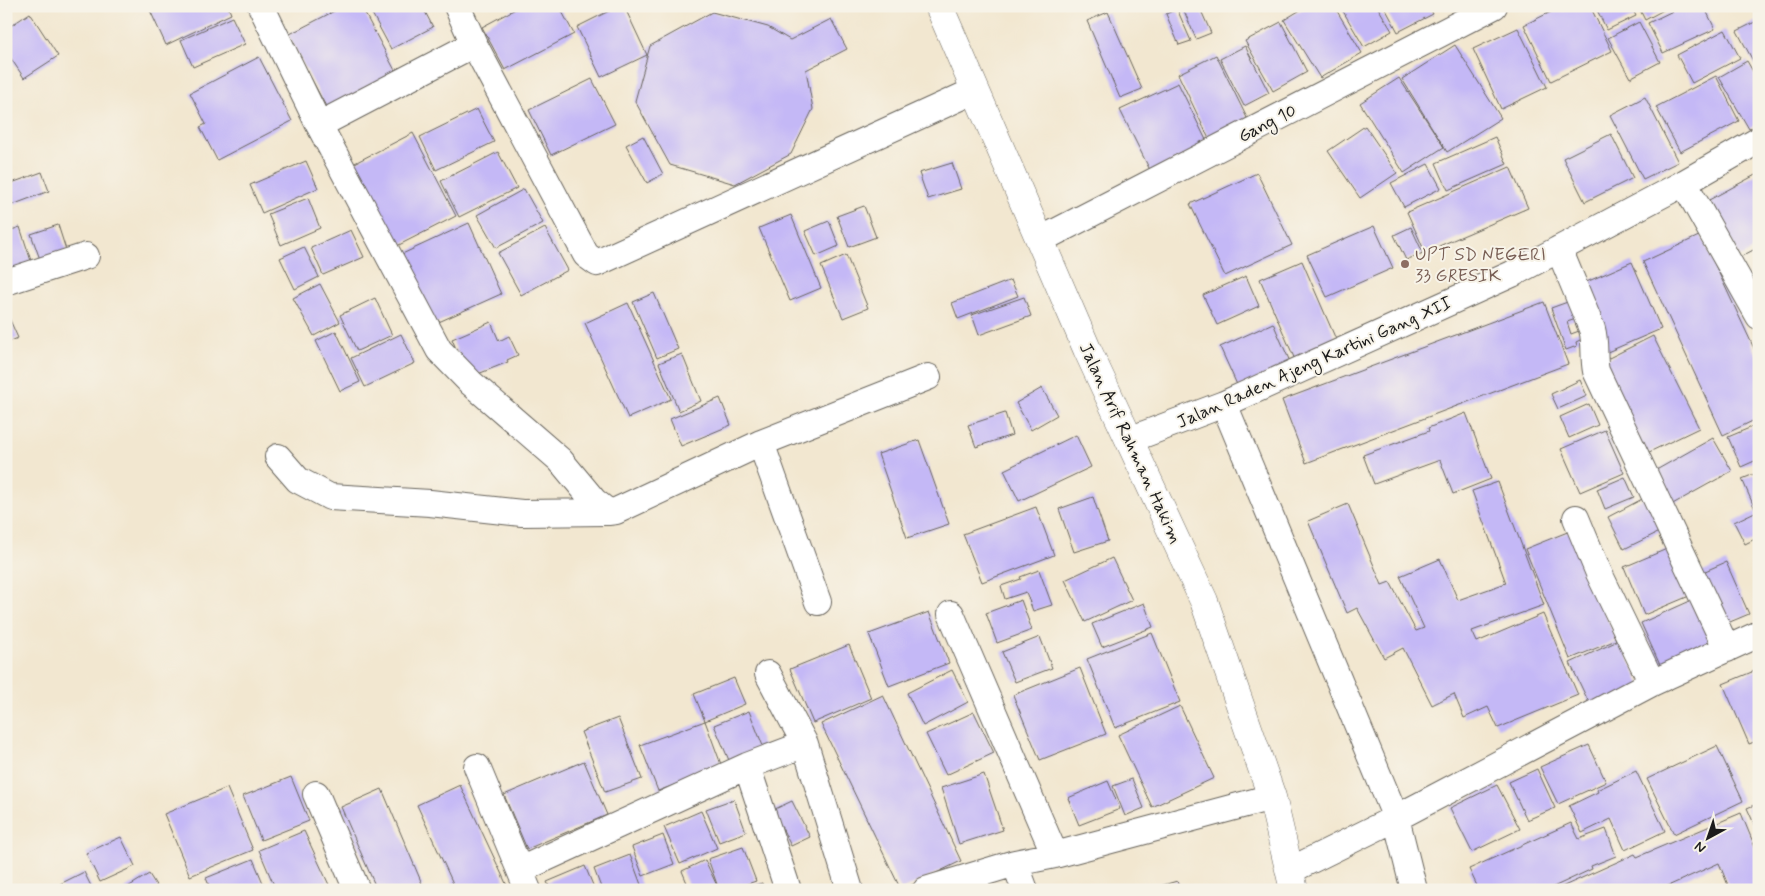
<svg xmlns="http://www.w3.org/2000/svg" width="1765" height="896" font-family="Mynerve,sans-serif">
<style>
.building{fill:#c4b8f6}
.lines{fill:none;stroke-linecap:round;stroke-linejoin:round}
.street-casing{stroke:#67635b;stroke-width:28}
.secondary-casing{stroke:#67635b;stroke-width:29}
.street{stroke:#fff;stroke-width:26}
.secondary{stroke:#fff;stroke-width:28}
.education-dot{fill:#8d6e63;stroke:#f7f3e8;stroke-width:2}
.labels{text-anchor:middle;stroke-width:4;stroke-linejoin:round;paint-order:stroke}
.street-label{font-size:18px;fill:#1c1c1c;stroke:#f7f3e8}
.education-label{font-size:18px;fill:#785e54;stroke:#f7f3e8;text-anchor:start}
</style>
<rect width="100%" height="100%" fill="#f7f3e8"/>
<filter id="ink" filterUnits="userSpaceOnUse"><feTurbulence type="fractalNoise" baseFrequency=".02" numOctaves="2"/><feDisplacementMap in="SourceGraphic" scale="10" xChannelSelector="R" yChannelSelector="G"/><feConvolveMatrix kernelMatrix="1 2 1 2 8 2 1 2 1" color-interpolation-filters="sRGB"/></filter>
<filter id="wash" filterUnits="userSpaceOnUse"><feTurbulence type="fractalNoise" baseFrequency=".0096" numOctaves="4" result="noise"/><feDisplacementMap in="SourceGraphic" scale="20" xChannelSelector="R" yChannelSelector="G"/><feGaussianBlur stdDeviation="1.12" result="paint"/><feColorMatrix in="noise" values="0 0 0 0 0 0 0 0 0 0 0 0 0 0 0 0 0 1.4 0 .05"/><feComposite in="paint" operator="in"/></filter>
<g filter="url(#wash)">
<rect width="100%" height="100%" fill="#f2e7d0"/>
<g id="blocks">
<!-- building -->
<path class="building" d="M148 6H228L231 14 166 45Z
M344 6H361L399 78 330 114 288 35Z
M368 6H422L433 27 391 49Z
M521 6H559L574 34 505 70 482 27Z
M619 6H624L647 55 601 77 577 27Z
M1182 6H1199L1211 33 1196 39Z
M1307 6H1334L1362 53 1320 78 1284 20Z
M1340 6H1377L1392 31 1364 47Z
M1384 6H1429L1433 14 1398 32Z
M1563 6H1590L1612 51 1551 81 1524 25Z
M1595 6H1631L1636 16 1607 30Z
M1638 6H1671L1645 20Z
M1683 6H1704L1715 29 1663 53 1648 23Z
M1177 9 1191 41 1179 45 1166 14Z
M712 12 768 27 790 40 831 19 847 49 806 70 813 109 791 154 735 184 670 165 635 101 650 46Z
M1108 12 1142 89 1120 98 1087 21Z
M30 13 58 56 24 78 6 51V29Z
M232 17 245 44 193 67 181 40Z
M1759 20V72L1737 31Z
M1281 22 1307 72 1273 91 1245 41Z
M1639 22 1660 62 1630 78 1608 38Z
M1518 28 1547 87 1501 109 1473 49Z
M1725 30 1740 58 1692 83 1677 55Z
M1455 45 1501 118 1447 152 1402 79Z
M1245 46 1269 93 1244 106 1220 59Z
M1216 55 1249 122 1210 141 1178 74Z
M259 57 292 121 217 160 200 127 206 124 190 93Z
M1747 61 1759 82V123L1749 129 1719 77Z
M1716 76 1739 121 1680 152 1656 107Z
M1399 78 1444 147 1404 173 1360 103Z
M592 79 615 124 551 155 529 110Z
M1178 83 1208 144 1151 172 1120 110Z
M1645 97 1678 162 1643 179 1610 115Z
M477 109 494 142 436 170 420 137Z
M1365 126 1397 173 1360 198 1328 151Z
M413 133 456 216 395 247 353 164Z
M1611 134 1633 178 1585 202 1563 158Z
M643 136 663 174 647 183 626 145Z
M1495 137 1507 164 1448 190 1436 163Z
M498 152 517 188 459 217 441 181Z
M306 161 318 188 262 213 250 185Z
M952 163 961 189 928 199 919 173Z
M1428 164 1441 188 1404 207 1391 183Z
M1510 167 1528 208 1425 252 1407 212Z
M42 172 49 191 12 205 6 185Z
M1257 173 1292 245 1225 276 1190 204Z
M1759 173V247L1740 257 1709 200Z
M524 189 543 223 496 248 477 215Z
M308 198 320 228 281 245 268 214Z
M864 206 876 237 849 247 837 216Z
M791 215 821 288 790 301 759 228Z
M829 221 839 246 816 256 805 231Z
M469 223 501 294 432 325 400 255Z
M58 225 68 256 42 265 31 234Z
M1374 226 1393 268 1327 297 1307 255Z
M20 227 33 267 6 275V232Z
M1411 227 1423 253 1406 260 1394 235Z
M545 228 568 270 521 295 498 253Z
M351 230 364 257 323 275 311 248Z
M1701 235 1759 359V418L1723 435 1643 262Z
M304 247 319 277 295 289 280 258Z
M846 255 868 308 843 318 821 266Z
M1302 261 1341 351 1299 369 1260 279Z
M1632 262 1661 329 1605 353 1575 287Z
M1246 276 1259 306 1217 325 1203 295Z
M1011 280 1018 296 958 319 952 303Z
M320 284 340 322 314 336 293 298Z
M654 293 678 349 657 358 633 302Z
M1024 297 1031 316 979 335 972 315Z
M375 298 392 335 357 351 340 315Z
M1573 300 1579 318 1567 322 1571 334 1579 331 1582 339 1576 342 1577 346 1566 350 1551 308Z
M1544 302 1568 364 1306 463 1282 400Z
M628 303 671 399 628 418 585 323Z
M6 311 18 338 6 343Z
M491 322 499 341 509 336 518 355 507 360 508 362 468 378 452 339Z
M1273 323 1291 364 1238 387 1220 347Z
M336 331 360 382 340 391 316 341Z
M401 334 415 363 365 387 351 358Z
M1653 336 1699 428 1643 455 1597 364Z
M682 354 701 401 679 411 659 363Z
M1580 380 1587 396 1558 409 1551 394Z
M1042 388 1057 415 1031 430 1016 403Z
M720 398 731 425 681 446 670 419Z
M1589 404 1598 425 1569 438 1560 417Z
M1005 413 1012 435 976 447 968 425Z
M1466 413 1491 479 1453 494 1440 460 1374 484 1363 455 1429 431 1428 428Z
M1759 424V459L1741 467 1728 437Z
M1605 430 1624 473 1580 492 1561 449Z
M1076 435 1091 467 1019 501 1004 470Z
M1713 438 1732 471 1669 506 1651 473Z
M919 440 949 524 907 538 878 454Z
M1759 472V507L1755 509 1742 479Z
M1625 477 1634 497 1605 509 1597 489Z
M1498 482 1544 605 1472 631 1477 642 1543 614 1578 695 1498 728 1488 707 1464 718 1454 694 1432 705 1403 648 1384 658 1357 608 1347 613 1308 521 1348 504 1382 585 1390 582 1416 631 1424 628 1400 576 1440 559 1458 600 1506 583 1472 491Z
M1648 496 1665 529 1624 549 1608 517Z
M1093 497 1108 541 1074 552 1059 509Z
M1036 507 1054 555 982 582 963 534Z
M1759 510V537L1745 544 1734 522Z
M1570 531 1616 640 1570 659 1525 549Z
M1674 546 1694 594 1644 615 1624 567Z
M1112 558 1132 600 1085 622 1065 580Z
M1726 562 1749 614 1718 627 1696 575Z
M1039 570 1052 605 1033 611 1026 592 1005 599 1001 586 1021 579 1020 577Z
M1699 597 1718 639 1660 665 1641 623Z
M1021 600 1032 630 997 643 986 613Z
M1144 603 1153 627 1102 647 1092 624Z
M929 612 949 663 889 686 869 634Z
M1152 633 1180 702 1115 728 1087 659Z
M1040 637 1052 668 1015 682 1002 652Z
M1620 640 1641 686 1592 709 1570 663Z
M849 645 871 698 813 723 790 669Z
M1080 668 1106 734 1040 760 1013 695Z
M1759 669V740L1749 744 1723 684Z
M952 670 968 702 923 726 907 693Z
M734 678 745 704 705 721 694 694Z
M883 695 961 861 901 890 821 724Z
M1180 706 1214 778 1152 807 1118 735Z
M749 711 765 751 731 765 714 725Z
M974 712 994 753 946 775 926 734Z
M618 718 642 779 605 792 581 732Z
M705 721 722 767 658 791 640 745Z
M1589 745 1606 782 1558 804 1540 767Z
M1717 746 1743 801 1674 834 1647 779Z
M584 761 607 815 527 849 504 795Z
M1537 769 1555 808 1527 820 1509 782Z
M1636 771 1665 831 1625 850 1611 819 1582 833 1569 806 1598 792 1597 790Z
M984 774 1003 830 959 844 941 788Z
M291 777 309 821 261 840 243 796Z
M1132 779 1144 808 1125 816 1113 786Z
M1108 781 1120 809 1079 825 1068 798Z
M460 785 497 864 509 890H456L417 805Z
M1497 785 1520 829 1472 852 1450 808Z
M227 788 253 850 190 876 164 814Z
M382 789 423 886 414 890H377L341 807Z
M734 799 746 832 719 842 706 809Z
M792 801 810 837 791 846 773 810Z
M1759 803V835L1747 808Z
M701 811 717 848 680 864 664 827Z
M1741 813 1759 857V890H1730L1719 863 1659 890H1555L1635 854 1637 857Z
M1571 823 1579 839 1606 829 1616 856 1591 866 1592 869 1547 890H1479L1469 869Z
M304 831 330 887 324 890H276L259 850Z
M663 835 674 864 643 876 632 847Z
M121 837 135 866 100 882 86 853Z
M743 847 756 881 730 890H719L708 859Z
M630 855 643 890H602L594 869Z
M253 859 266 890H211L206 878Z
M705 860 719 890H690L682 871Z
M585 866 595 890H551L547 882Z
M84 872 93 890H63L60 884Z
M149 874 159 890H123Z
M1177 881 1180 890H1150V889Z
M762 883 764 890H743V889Z"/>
</g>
</g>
<g filter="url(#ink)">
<use href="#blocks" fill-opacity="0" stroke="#67635b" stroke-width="1"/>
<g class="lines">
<defs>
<path id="street" d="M261 6 319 125 439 350 471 383 560 460 594 501 608 512 616 511 761 443 928 377
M457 6 474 44 586 255 597 263 974 91
M319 125 474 44
M1684 183 1759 316
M1040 240 1494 6
M1559 249 1592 329C1596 343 1593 357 1596 371L1727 649
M6 282 86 256
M1224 404 1396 818 1414 890
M1129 440 1224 404 1512 274 1684 183 1759 140
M761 443 818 602
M278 457 298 480 330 497 430 503 522 513 608 512
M1576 518 1598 571 1652 683
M951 614 1055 855
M768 674 805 744 850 890
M747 766 788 890
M477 767 528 890
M316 794 357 890
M1015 863 1025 890
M520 870 747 766 805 744
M1289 871 1396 818 1652 683 1759 634
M926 890 1015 863 1055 855 1272 797"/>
<path id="secondary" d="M939 6 1087 349 1204 601 1272 797 1294 890"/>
</defs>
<!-- street casing -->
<use href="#street" class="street-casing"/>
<!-- secondary casing -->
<use href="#secondary" class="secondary-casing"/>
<!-- street -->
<use href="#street" class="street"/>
<!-- secondary -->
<use href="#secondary" class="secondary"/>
</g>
</g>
<!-- markers -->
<circle class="education-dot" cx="1405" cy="264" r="5"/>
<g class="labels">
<!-- street labels -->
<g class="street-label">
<text transform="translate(1267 123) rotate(-27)" y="6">Gang 10</text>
<text transform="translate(1314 362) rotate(-24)" y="6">Jalan Raden Ajeng Kartini Gang XII</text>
<text transform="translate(1131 443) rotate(65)" y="6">Jalan Arif Rahman Hakim</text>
</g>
<!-- education labels -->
<g class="education-label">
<text x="1415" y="260">UPT SD NEGERI<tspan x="1415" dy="21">33 GRESIK</tspan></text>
</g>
</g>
<!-- margin -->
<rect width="1765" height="896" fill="none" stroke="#f7f3e8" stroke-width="25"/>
<!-- north arrow -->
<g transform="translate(1708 838) rotate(220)" stroke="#f7f3e8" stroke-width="4" paint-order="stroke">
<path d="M0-4L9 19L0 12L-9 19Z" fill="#1c1c1c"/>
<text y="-8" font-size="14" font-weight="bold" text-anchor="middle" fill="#1c1c1c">N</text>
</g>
</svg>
